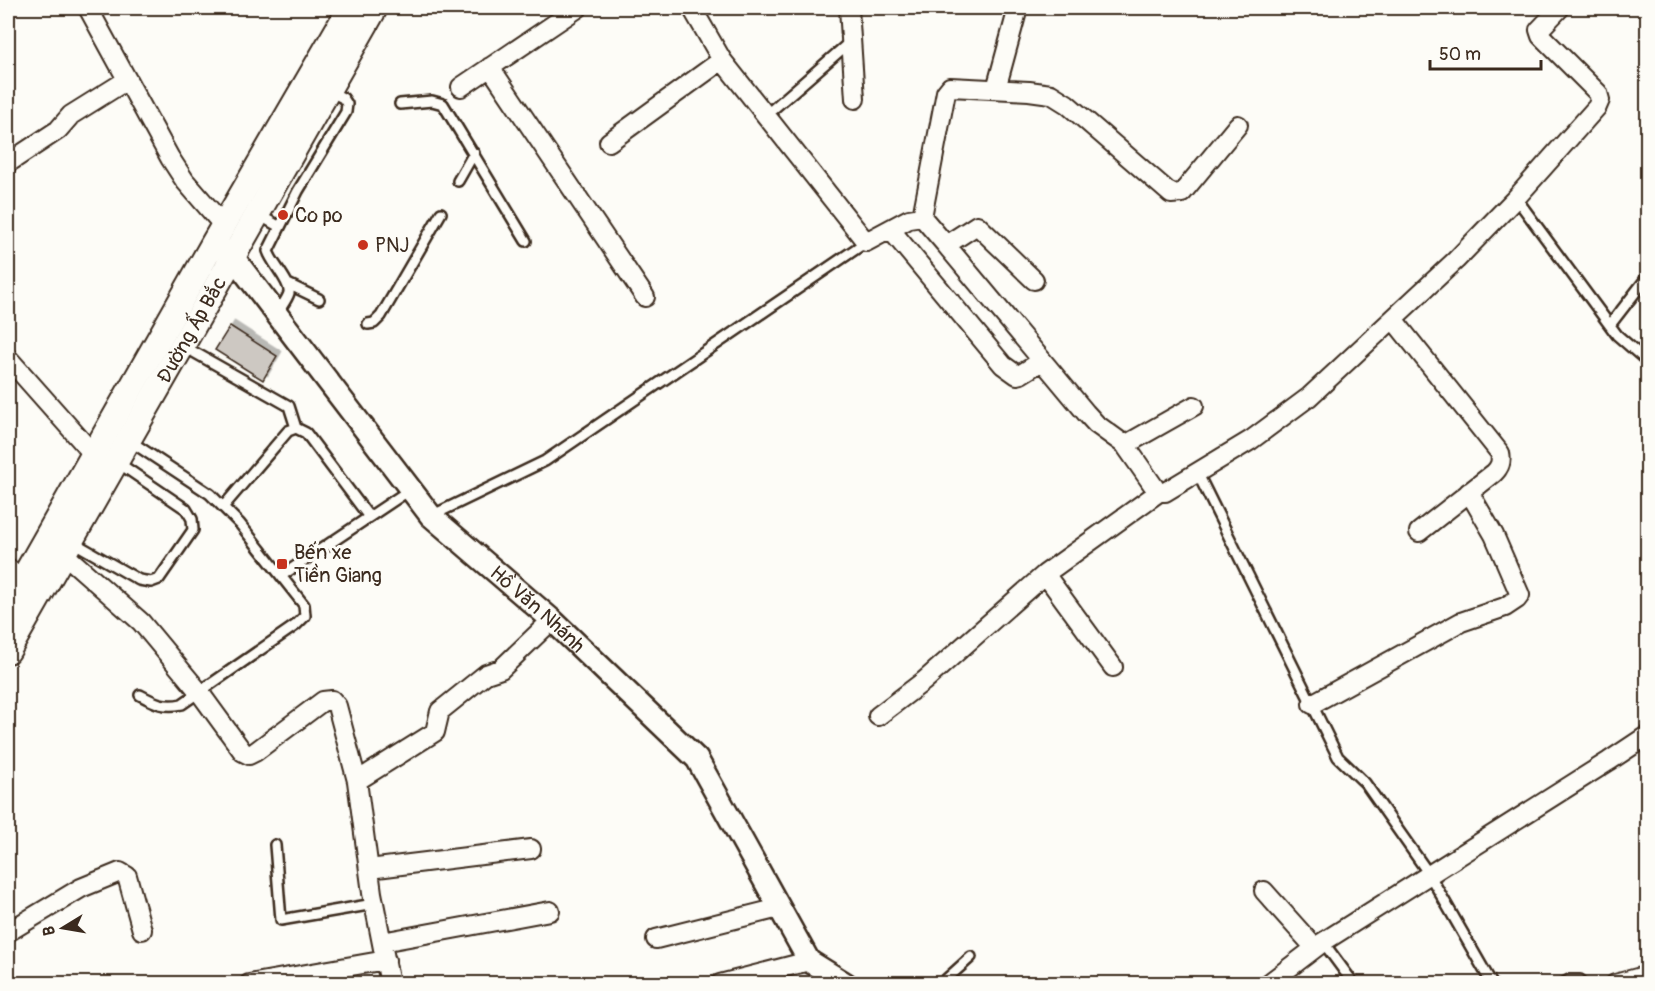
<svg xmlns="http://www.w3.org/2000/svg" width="1655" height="991" font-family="Pangolin,sans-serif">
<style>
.building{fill:#cdc8c2;stroke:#3b2a1e;stroke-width:1.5;filter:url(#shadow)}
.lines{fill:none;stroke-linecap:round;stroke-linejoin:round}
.service-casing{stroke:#3b2a1e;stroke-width:14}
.minor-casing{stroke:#3b2a1e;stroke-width:22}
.tertiary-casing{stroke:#3b2a1e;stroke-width:26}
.secondary-casing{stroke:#3b2a1e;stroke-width:28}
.service{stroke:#fdfcf7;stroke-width:9}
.minor{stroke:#fdfcf7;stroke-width:18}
.tertiary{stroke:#fdfcf7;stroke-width:21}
.secondary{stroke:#fdfcf7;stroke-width:24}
.poi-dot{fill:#c8321e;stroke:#fdfcf7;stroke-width:2}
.labels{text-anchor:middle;stroke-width:6;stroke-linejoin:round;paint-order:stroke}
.poi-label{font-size:20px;fill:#3b2a1e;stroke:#fdfcf7;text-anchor:start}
.street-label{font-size:20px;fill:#3b2a1e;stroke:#fdfcf7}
</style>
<defs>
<filter id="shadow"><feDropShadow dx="4.5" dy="-4.5" stdDeviation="0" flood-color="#0004"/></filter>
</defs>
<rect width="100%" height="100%" fill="#fdfcf7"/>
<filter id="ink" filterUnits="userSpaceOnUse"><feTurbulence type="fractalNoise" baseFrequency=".0167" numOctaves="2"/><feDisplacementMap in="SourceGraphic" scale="12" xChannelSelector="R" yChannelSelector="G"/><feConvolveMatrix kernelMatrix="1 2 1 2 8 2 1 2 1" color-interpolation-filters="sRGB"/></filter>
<g filter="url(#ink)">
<!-- building -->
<path class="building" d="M230 326 277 356 263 380 215 350Z"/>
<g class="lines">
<defs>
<path id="service" d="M400 104 432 101 443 104 526 241
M765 116 850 42
M458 181 474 153
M1516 198 1617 335 1648 362
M259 215 280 227 298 191 346 112 347 104 343 98 329 91
M288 284 319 299
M277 314C280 308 287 300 289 293 291 282 272 264 268 251L280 227
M368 324 374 323 381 316 441 213
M1610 325 1648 276
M183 346 289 406 296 428
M130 441 210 494 240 524 304 605 305 616 296 625 182 704C164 708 155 703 140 695
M1198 474 1338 757 1365 783 1429 874 1492 984
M223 507 288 431 296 428 306 433 369 517
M431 516 545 461 866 242
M71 541 139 580 151 582 159 579 193 530 192 519 186 509 117 462
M281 576 411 489
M275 845 281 920 374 904
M1323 942 1354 984
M941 984 971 957
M1562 984 1569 980H1580L1584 984"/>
<path id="minor" d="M88 8 170 158 185 181 224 226
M692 8 722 60 866 242 909 219 922 217 946 245 977 225 1034 280
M849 8 855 99
M490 67 645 297
M461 87 578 8
M996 89 1018 8
M609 142 722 60
M8 163 58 130 71 115 127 80
M922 217 946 92 950 87 1029 91 1051 94 1067 104 1171 194 1182 193 1238 125
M890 229 1003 365 1017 375 1021 374 1042 361
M946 245 1086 413 1096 424 1125 445 1155 488 1159 492H1165L1251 440 1309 397 1456 260 1516 198 1597 107 1600 100 1598 93 1541 36 1539 30 1560 8
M1393 319 1500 453C1502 462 1500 467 1494 473L1419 532
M8 358 94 455
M1125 445 1194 406
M64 554 141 622 200 693 243 752 249 755 255 752 323 701 332 700 337 706 357 781 372 893 390 984
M8 568 21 582
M1113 667 1045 574 1159 492
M1312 704 1461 622 1505 607 1517 599 1520 595 1494 535 1469 492
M878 716 924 681 1045 574
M357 781 435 732 440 711 486 674 501 669 552 620
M369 869 531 849
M1264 891 1315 948
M8 932 81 888 120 872 127 876 142 930
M656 939 779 908
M382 942 550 911
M249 984 386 960
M720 984 809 961
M1268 984 1323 942 1609 761 1648 735
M1615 984 1648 975"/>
<g id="tertiary">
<path id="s1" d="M220 247 233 257 431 516 552 620 697 759 809 961 846 984"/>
</g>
<g id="secondary">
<path d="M8 605 214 242 350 8"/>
<path id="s2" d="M8 651 375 8"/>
</g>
</defs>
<!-- service casing -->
<use href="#service" class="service-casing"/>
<!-- minor casing -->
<use href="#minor" class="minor-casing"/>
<!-- tertiary casing -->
<use href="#tertiary" class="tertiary-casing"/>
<!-- secondary casing -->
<use href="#secondary" class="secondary-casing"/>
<!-- service -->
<use href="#service" class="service"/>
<!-- minor -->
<use href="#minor" class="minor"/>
<!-- tertiary -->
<use href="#tertiary" class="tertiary"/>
<!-- secondary -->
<use href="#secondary" class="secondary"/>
</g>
</g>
<!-- markers -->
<g class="poi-dot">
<circle cx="283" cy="215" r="6"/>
<circle cx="363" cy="245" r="6"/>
<rect x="276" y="558" width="12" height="12" rx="3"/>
</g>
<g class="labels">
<!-- poi labels -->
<g class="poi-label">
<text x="295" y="222">Co po</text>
<text x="375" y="252">PNJ</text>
<text x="294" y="559">Bến xe<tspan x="294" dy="23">Tiền Giang</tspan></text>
</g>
<!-- street labels -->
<g class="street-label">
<text dy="7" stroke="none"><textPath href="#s2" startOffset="370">Đường Ấp Bắc</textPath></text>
<text dy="7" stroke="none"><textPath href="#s1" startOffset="484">Hồ Văn Nhánh</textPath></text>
</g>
</g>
<!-- margin -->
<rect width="1655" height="991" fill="none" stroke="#fdfcf7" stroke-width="30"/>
<rect x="15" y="15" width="1625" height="961" fill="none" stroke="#3b2a1e" stroke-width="2" filter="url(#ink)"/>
<!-- north arrow -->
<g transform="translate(63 928) rotate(259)" stroke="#fdfcf7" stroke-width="4.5" paint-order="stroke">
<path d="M0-4.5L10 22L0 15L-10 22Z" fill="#3b2a1e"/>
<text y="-9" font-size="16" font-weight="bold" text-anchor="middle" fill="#3b2a1e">B</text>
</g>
<!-- scale -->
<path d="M1430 60v9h111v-9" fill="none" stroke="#3b2a1e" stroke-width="3"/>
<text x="1439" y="60" font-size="18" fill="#3b2a1e" stroke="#fdfcf7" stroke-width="4.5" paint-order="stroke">50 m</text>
</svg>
